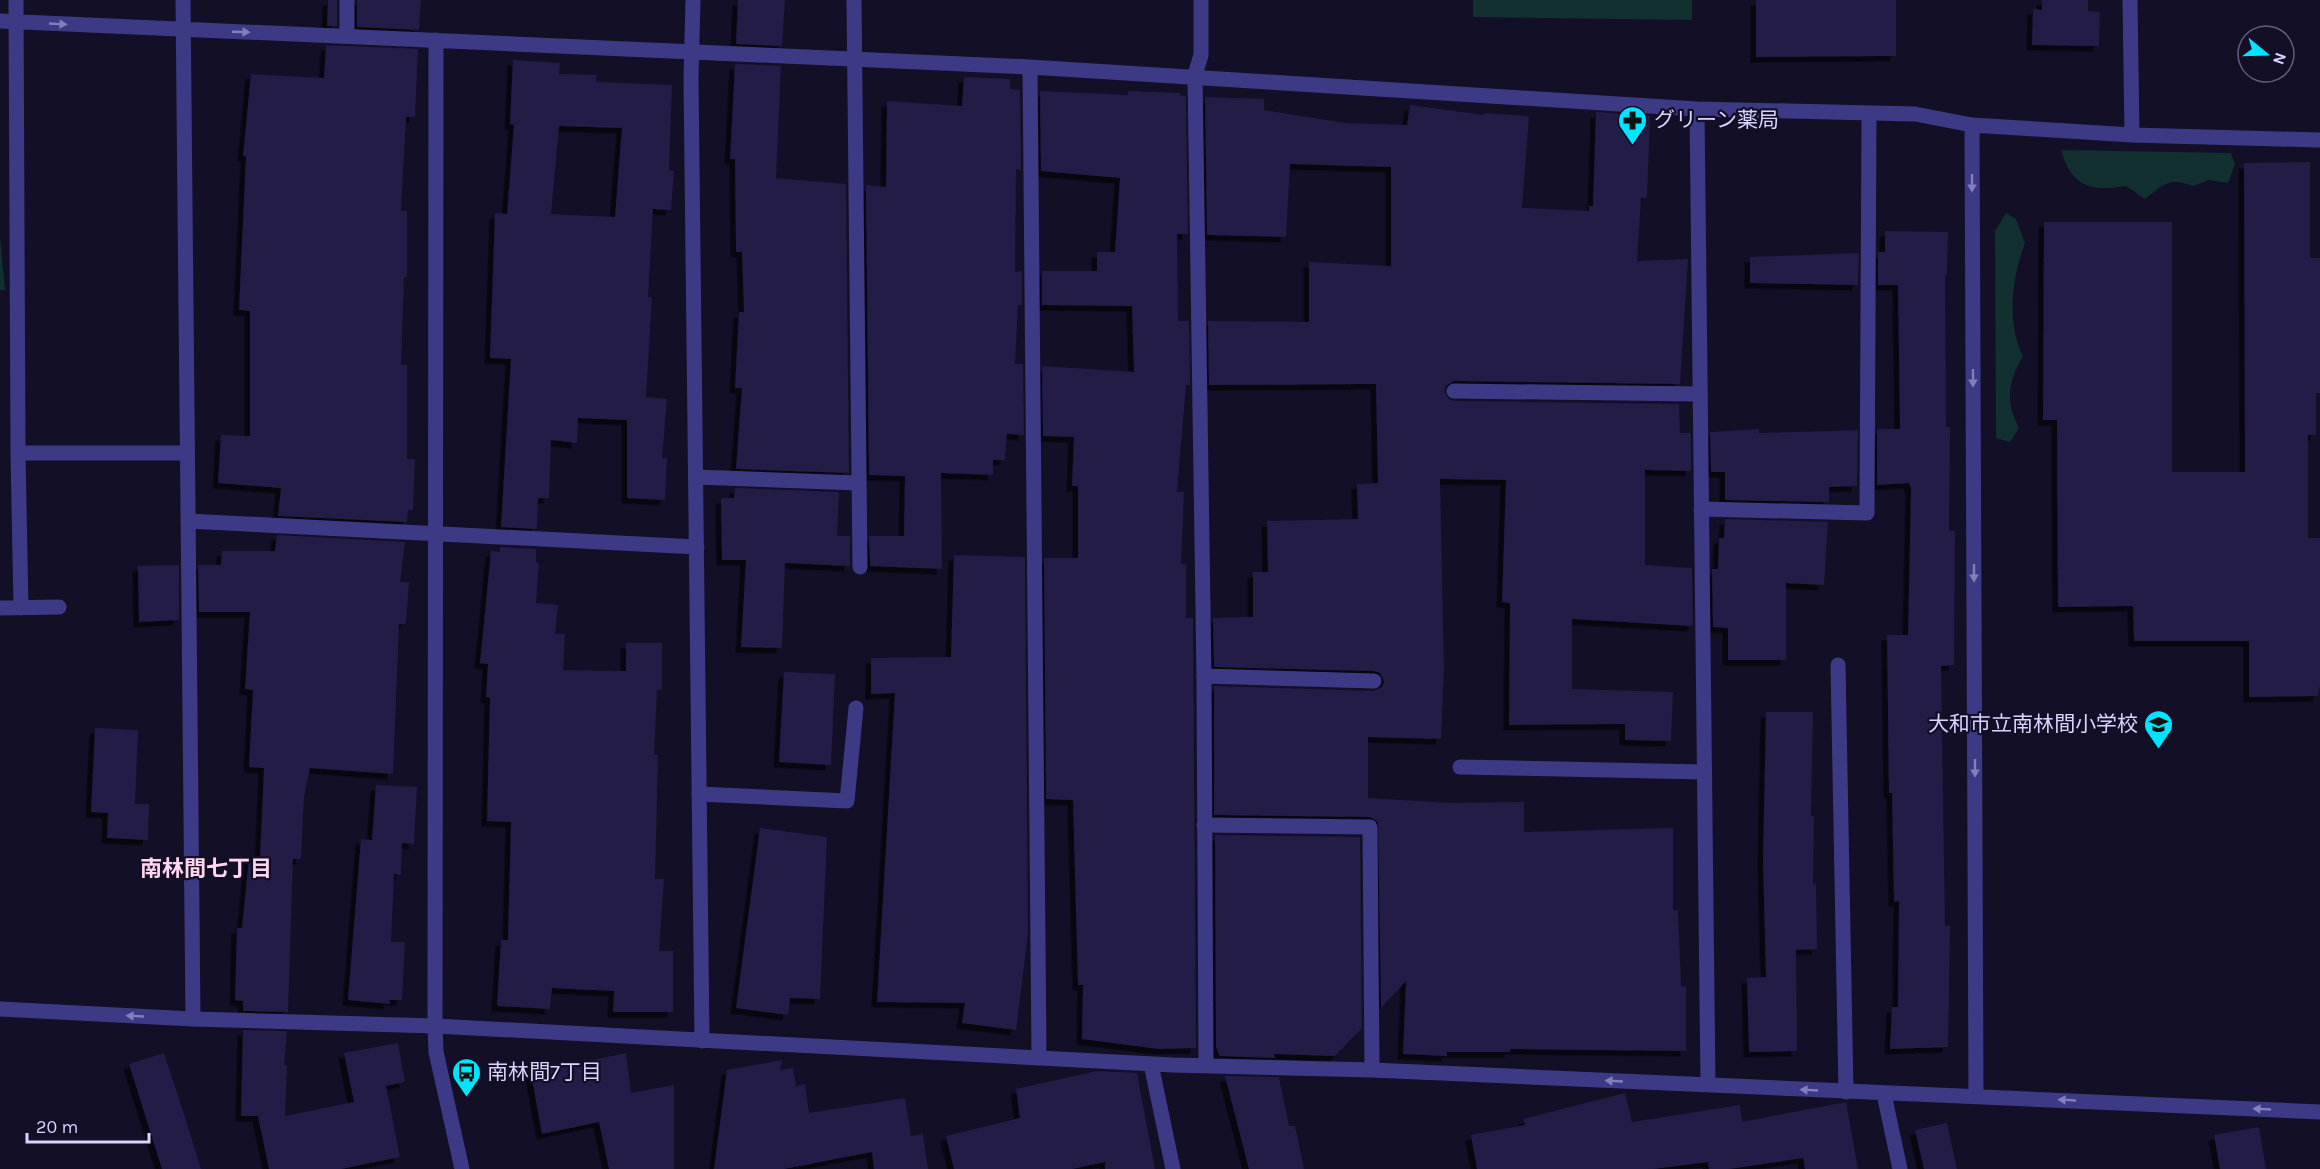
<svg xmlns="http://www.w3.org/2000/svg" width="2320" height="1169" font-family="Karla,'Noto Sans JP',sans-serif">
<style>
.green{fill:#12302f}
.building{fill:#241b47;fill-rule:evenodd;filter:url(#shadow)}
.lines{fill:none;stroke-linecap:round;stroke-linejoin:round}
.lane{stroke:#3d3a85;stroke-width:15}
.street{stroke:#3d3a85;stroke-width:15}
.oneway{fill:#837fbc}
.labels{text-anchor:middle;stroke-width:4.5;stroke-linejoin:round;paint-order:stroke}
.poi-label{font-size:21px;fill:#d9d4ff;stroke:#130f26;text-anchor:start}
.neighbourhood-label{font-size:22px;font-weight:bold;fill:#ffd6f0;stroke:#130f26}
</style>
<defs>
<filter id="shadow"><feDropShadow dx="-5.5" dy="5.5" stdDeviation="0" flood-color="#0009"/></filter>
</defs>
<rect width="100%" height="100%" fill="#130f26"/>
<!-- green -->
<path class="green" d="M1473 0H1692V20L1473 17Z
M2061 150 2231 153 2235 164 2228 183 2209 180 2193 186C2169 177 2164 184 2145 199L2126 186C2090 192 2071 186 2061 150Z
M2006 213 2016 219 2025 243C2012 278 2006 322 2023 356 2008 382 2005 401 2019 428L2010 442 1996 438 1995 231Z
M0 236 5 290H0Z"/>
<!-- building -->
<path class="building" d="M328 0H337V26H327Z
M357 0H421L419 30 357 27Z
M738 0H785L782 46 736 44Z
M1756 0H1896V56L1756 57Z
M2042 0H2088V11L2100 12 2099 46 2032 45 2033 9 2042 10Z
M326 45 418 49 415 117H406L401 211H407V277H404L401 365H407V459H415L413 510H408L407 522 278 516 281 488 218 483 221 435 250 436V311L239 310 246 156H243L251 74 324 78Z
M513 60 560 63 559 74 597 75 596 82 672 85 669 170 674 171 671 210 653 209 648 297 652 298 646 397 667 399 662 458H667L665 500 627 498V420L578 418 577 443 551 440 549 498H538L537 529 501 527 511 359 490 358 495 213 507 214 514 125 510 124ZM559 126 622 128 615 217 551 214Z
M735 64 781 66 776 178 846 184 849 473 736 469 742 388H735L739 312H744L742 252H736L735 159H730Z
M964 77 1010 79V89L1020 90 1021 170 1016 169 1015 272 1022 271V305H1018L1015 364H1023L1024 435 1007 434 1005 460H993V475L941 473 942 569 870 566 869 536H904L905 476 869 475 866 185 886 187 887 101 962 106Z
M1040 91 1128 95V91L1180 93V96H1186L1188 234H1177L1178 321H1189L1190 385H1186L1177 492H1184L1181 564H1186V618H1193L1196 1048 1159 1049 1082 1039 1083 985H1078L1073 800 1046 799 1044 558H1078V486H1072L1074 437 1043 436 1042 366 1134 372 1132 306 1042 305V271H1097V252H1115L1120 178 1041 171Z
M1205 97 1264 99V110L1345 123 1407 125 1410 105 1484 115V113L1529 116 1522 208 1589 211V206H1593L1596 112 1650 116 1647 198H1641L1637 261 1688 259 1680 384 1454 381 1446 386 1444 391 1449 399 1454 401 1679 404 1680 433H1691V471L1645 470V565L1692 568 1693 626 1572 619V689L1673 692 1671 741 1625 740V724L1509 725 1510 603 1502 602 1506 480 1440 479 1444 668 1441 739 1368 737V798L1453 803 1524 802V832L1673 828V911L1678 910 1681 986 1686 987V1051L1510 1049V1052H1447V1056L1403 1054 1406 981 1381 1008 1378 822 1370 817 1214 815V686L1374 691 1382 687 1384 681 1380 673 1374 671 1214 667 1213 618 1253 617V572H1268L1267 521 1358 519 1357 484 1378 483 1376 384 1209 385 1208 321 1309 322V262L1391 266V167L1290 164 1286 237 1207 235Z
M2310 162V258H2320V393H2316V435H2308V538H2320V686L2318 696 2249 697V641H2134L2133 606 2058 607 2057 420H2043L2044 222H2172V472H2245L2244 163Z
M1885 231 1948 232 1947 275H1945L1946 427H1950L1949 531H1955L1954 665 1941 666 1945 926H1950L1948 1047 1890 1049 1892 1007H1898L1899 901 1894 902 1892 793H1889L1887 635H1908L1911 488 1909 483 1877 485V429H1900L1898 285H1878V252H1885Z
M1859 253 1858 285 1750 283V257Z
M1759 429V433L1858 430 1857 486 1829 487V502L1725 500V472H1711L1710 432Z
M735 488 839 492 837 536H850V566L785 563 782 648 741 647 746 560H722L721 498H734Z
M1725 519 1828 522 1824 585 1786 583V660H1728V628L1713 627 1712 569H1718L1719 538H1724Z
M277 535 405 542 400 582H409L406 624H399L393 774 310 768 304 797 301 859H293L288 1012 243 1011V1001L235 1000 237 928H242L249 858 260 859 264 768 249 767 253 690 245 689 250 612H199L198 565H221L222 551H275Z
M500 547 536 549V563H539L536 603 558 605 555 634H565L563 670 626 671V643H662V690H657L654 755H658L655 879H664L659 951H673V1012H613L614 991 552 988 550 1009 497 1006 501 940H508L511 822 487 821 490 698 486 697 488 664 480 663 491 551 500 552Z
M954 555 1025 557 1028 934 1016 1030 962 1023 965 1003 877 1002 895 693 871 694V658L951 657Z
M179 565V620L139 622 138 566Z
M784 672 835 674 831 765 779 762Z
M1766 712H1813L1811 816H1814L1813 885 1816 884 1817 949 1796 950 1797 1051 1749 1052 1747 978 1766 977 1763 860Z
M95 728 138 730 135 804H149L148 840 107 838 108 813 91 812Z
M376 785 417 787 414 844 402 843 401 875 394 874 391 942H405L402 1000H389L390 1004 348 1000 361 839 372 840Z
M760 828 827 837 820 999 790 998 788 1015 736 1008Z
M1215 835 1360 837 1362 1028 1335 1056 1274 1054 1275 1058 1220 1056 1216 1047Z
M243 1030 287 1031 284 1065H287L285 1116 354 1102 344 1053 398 1043 405 1082 386 1086 400 1157 341 1169H269L258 1116H241Z
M164 1053 184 1114 201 1169H162L129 1064Z
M626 1053 631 1093 674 1085V1169H609L599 1122 542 1134 531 1073Z
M782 1060 780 1070 793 1068 796 1086 805 1084 809 1113 905 1098 911 1136 923 1134 928 1169H874L872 1152 784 1169H714L727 1070Z
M1097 1071 1137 1073 1155 1169H1105V1162L1072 1169H954L946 1136 1020 1118 1016 1089Z
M1225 1076 1279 1077 1289 1126H1295L1304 1169H1249Z
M1625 1093 1632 1122 1740 1105 1742 1122 1846 1102 1858 1169H1805L1803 1158 1729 1169H1709L1708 1162 1653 1169H1477L1471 1135 1525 1125 1523 1119Z
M1947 1123 1957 1169H1924L1915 1130Z
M2259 1127 2266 1169H2220L2214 1135Z"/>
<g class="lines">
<!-- lane -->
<path class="lane" d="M854 0 860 567
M347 36V0
M1454 391 1700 394
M696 477 859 483
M1701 509 1867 513 1869 114
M1838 665 1846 1092
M1204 676 1374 681
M1460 767 1704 772
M699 794 847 801 856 708
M1204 825 1370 827 1372 1070"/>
<!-- street -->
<path class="street" d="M16 0 18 453H187
M183 0 193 1019
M693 0 691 78 702 1041
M1201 0V55L1195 75 1204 676 1206 1065
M2130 0 2132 135
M0 21 1030 67 1697 109 1915 114 1972 125 2132 135 2320 140
M436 40 435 1026 436 1052 462 1169
M1030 67 1039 1057
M1697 109 1708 1085
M1972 125 1976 1096
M18 453 21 608
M188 521 697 547
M0 608 59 607
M0 1009 193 1019 435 1026 1173 1065 1372 1070 2320 1112
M1151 1064 1173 1169
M1884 1094 1900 1169"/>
</g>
<!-- one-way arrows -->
<defs><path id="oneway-solid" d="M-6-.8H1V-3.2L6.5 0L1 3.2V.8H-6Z" transform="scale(1.5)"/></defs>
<g class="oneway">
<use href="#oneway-solid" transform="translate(58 24) rotate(3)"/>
<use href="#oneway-solid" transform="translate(241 32) rotate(2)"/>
<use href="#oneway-solid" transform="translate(1972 183) rotate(90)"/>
<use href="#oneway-solid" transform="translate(1973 378) rotate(90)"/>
<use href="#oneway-solid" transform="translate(1974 573) rotate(90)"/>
<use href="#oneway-solid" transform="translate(1975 768) rotate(90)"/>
<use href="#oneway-solid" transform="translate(135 1016) rotate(-177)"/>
<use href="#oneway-solid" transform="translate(1614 1081) rotate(-177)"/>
<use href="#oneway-solid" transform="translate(1809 1090) rotate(-177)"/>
<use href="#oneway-solid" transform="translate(2067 1100) rotate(-177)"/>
<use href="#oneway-solid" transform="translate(2262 1109) rotate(-177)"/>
</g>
<!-- icons -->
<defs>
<symbol id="pharmacy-pin" viewBox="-11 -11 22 30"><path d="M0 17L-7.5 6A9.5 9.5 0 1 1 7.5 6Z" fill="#00e5ff" stroke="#130f26"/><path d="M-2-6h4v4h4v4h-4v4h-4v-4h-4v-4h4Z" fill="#111"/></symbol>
<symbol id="school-pin" viewBox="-11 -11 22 30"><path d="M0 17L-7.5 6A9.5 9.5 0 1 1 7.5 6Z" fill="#00e5ff" stroke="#130f26"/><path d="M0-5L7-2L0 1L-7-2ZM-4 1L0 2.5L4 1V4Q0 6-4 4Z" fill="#111"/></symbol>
<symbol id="bus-pin" viewBox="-11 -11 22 30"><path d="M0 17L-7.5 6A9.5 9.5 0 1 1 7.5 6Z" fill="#00e5ff" stroke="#130f26"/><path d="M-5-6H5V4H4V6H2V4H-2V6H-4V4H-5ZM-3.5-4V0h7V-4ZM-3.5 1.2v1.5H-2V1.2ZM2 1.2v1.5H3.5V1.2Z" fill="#111"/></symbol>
</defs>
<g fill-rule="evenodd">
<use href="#pharmacy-pin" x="1616" y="104" width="33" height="45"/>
<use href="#school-pin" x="2142" y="708" width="33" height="45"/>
<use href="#bus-pin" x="450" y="1056" width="33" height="45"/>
</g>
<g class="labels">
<!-- poi labels -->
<g class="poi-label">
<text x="1654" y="127">グリーン薬局</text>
<text x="2138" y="731" text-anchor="end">大和市立南林間小学校</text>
<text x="487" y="1079">南林間7丁目</text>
</g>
<!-- neighbourhood labels -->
<g class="neighbourhood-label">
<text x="206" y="876">南林間七丁目</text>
</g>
</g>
<!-- north arrow -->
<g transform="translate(2266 54) rotate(109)"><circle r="28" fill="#130f26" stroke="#625e7d" stroke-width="1.5"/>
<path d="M0-4.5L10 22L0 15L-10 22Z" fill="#00e5ff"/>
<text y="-9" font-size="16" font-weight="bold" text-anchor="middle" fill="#d9d4ff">N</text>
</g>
<!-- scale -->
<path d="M27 1133v9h122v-9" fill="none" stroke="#d9d4ff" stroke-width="3"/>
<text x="36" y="1133" font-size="18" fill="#d9d4ff" stroke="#130f26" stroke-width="4.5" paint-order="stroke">20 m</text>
</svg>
